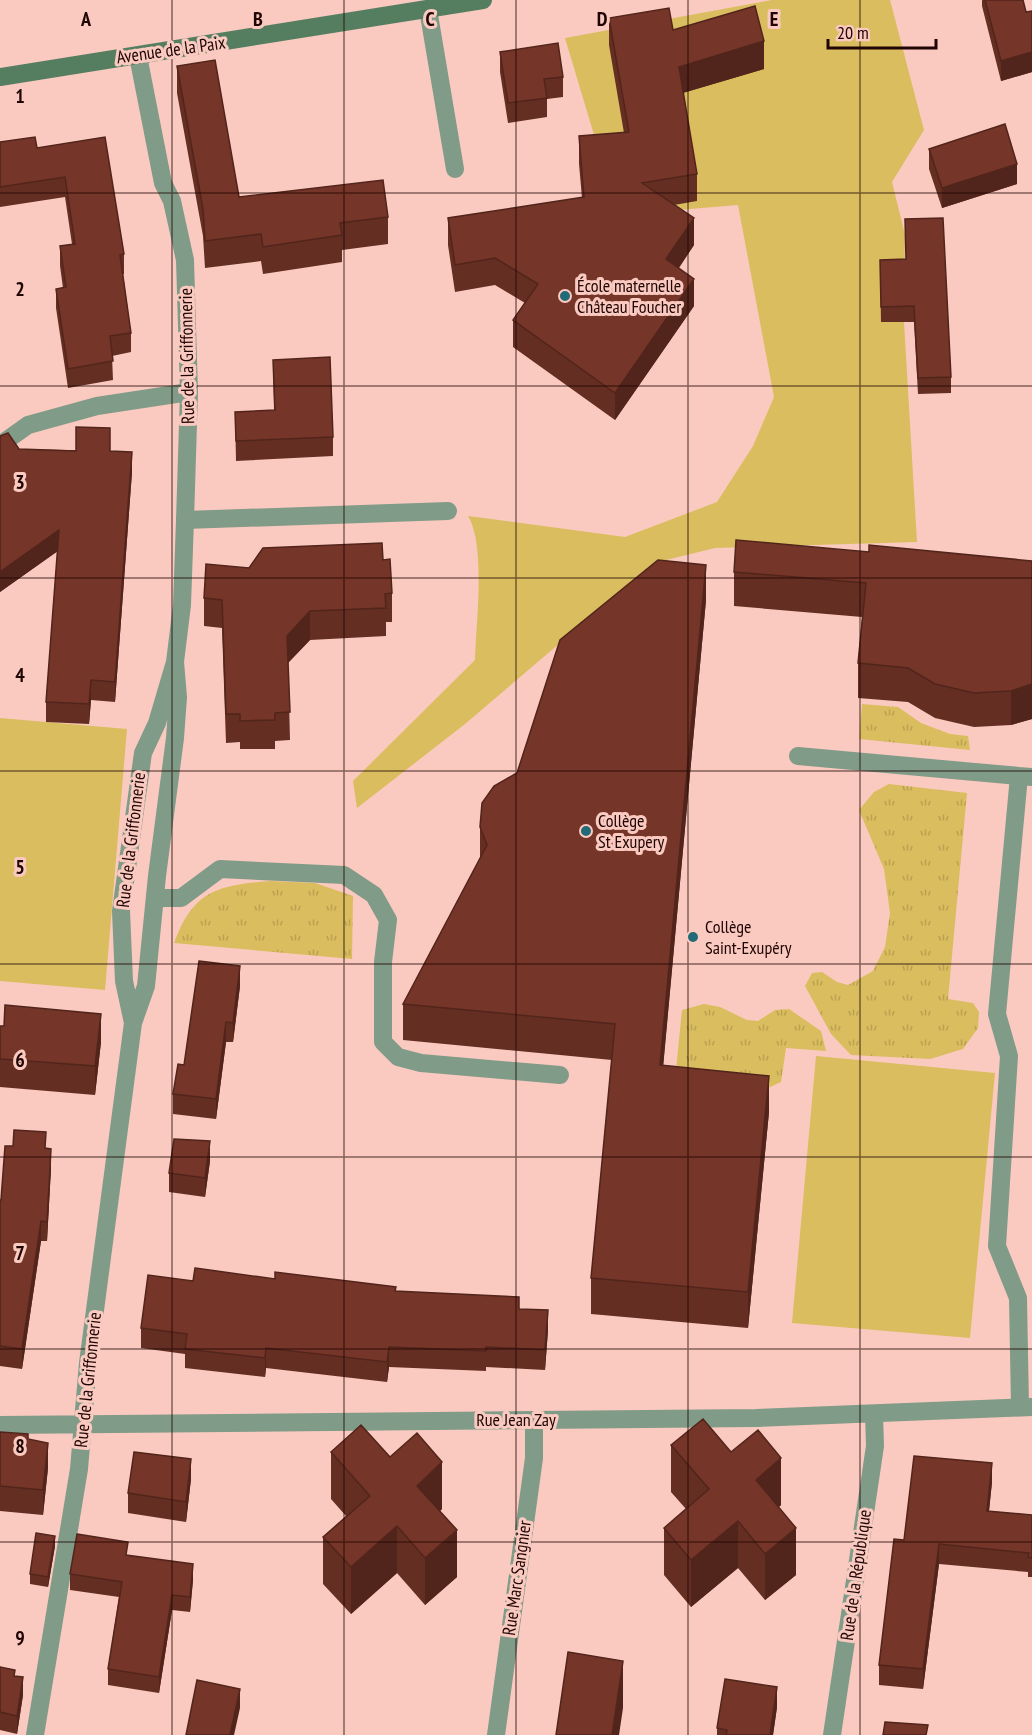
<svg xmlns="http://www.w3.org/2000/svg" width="1032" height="1735" font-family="'PT Sans Narrow',sans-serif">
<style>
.grass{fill:url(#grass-tufts)}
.park{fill:#dabd5e}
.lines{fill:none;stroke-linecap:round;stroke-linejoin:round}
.lane{stroke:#809b87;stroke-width:18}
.street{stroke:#809b87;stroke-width:18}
.secondary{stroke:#557e61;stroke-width:18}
.wall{fill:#652e22}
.shaded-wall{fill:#52251c}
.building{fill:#753528;stroke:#52251c;stroke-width:1.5}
.grid{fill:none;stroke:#1f0503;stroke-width:1.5;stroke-opacity:0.55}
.poi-dot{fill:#226a77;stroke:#facac0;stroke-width:2}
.labels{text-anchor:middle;stroke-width:6;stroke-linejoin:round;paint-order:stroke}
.street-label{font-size:18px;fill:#1f0503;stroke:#facac0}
.poi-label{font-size:18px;fill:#1f0503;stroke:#facac0;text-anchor:start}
.grid-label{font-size:20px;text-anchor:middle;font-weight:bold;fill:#1f0503;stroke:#facac0;stroke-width:6;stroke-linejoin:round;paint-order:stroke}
</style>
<defs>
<pattern id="grass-tufts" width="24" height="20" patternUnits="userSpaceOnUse" patternTransform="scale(1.5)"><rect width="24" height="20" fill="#dabd5e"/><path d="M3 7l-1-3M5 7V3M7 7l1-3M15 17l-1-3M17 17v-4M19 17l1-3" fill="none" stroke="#bba150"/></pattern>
</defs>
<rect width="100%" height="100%" fill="#facac0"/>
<!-- grass -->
<path class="grass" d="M862 704 898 707 921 723 950 734 968 736 970 750 859 739Z
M889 784 967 793 948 999 973 1003 979 1012 978 1028 963 1049 930 1059 851 1055 831 1034 805 986 812 973 822 972 837 982 848 985 873 971 885 947 890 913 884 869 859 810 874 792Z
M270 881 315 883 353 896 352 959 174 943C193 891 217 885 270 881Z
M704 1004 720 1007 747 1020 758 1021 775 1010 789 1009 821 1031 826 1051 786 1048 781 1082 740 1101 676 1070 682 1010Z"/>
<!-- park -->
<path class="park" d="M772 0H890L924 130 892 182 905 235 904 322 917 542 715 548 654 563 465 724 357 808 353 781 475 660C476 624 486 545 468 516L625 537 717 502 753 446 774 397 738 205 618 215 565 38Z
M0 718 127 729 105 990 0 981Z
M816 1056 995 1073 970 1338 792 1323Z"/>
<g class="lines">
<!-- lane -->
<path class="lane" d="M428 9 455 169
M185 520 448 511
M798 756 1019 776
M155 898H181L220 869 344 875 374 895 388 920 383 962V1042L398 1057 421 1063 560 1075
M1020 1407 1018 1298 997 1246 1009 1056 997 1014 1019 776 1032 777"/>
<!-- street -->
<path class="street" d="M0 445 28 425 97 406 189 392
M133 1023 124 981 121 911 143 753 157 723 175 662 182 605 185 520 189 392 185 260 172 201 163 183 138 56
M0 1425 756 1418 1032 1407
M35 1735 79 1469 88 1363 133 1023 146 986 157 876 175 738 178 697 175 662
M496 1735 534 1458V1421
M832 1735 875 1446 874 1414"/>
<!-- secondary -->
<path class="secondary" d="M0 77 483 0"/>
</g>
<!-- wall -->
<path class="wall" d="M982 0H1023L1026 12 1032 11V72L1001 81 982 6Z
M609 18 673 30 764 69 683 93 697 174V201L674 205 694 245 679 268 694 306 615 420 513 347V320L525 303 495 285 455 292 448 245V218L582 198 579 164V136L624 133 609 45Z
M500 52 563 77V97L547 99V117L508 123 500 72Z
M177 66 239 197 388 217V244L342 250V262L263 274 261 261 205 268 203 236 177 93Z
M105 137 124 254V274H123L131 333V352L112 356 113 380 68 388 56 308V289L63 288 60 266V246L72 244 65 197 0 207V142L37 148Z
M929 149 1017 184 942 208 929 169Z
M905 259 951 377V393L918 394 914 322H881L880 260Z
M273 360 333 437V456L236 461 235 412 274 411Z
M0 436 19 449 110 451 132 472 115 702 91 700 89 724 46 722V702L58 551 0 592Z
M869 552 1032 561V719L1011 725 974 727 935 718 908 702 858 698V663L862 617 734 606V572Z
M383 560 392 593V622H386V636L310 640 288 663 290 740 275 741V749H240V742L226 743 222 628 204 626V598L249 568Z
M706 600 663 1066 769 1112 748 1328 591 1314V1278L612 1060 403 1040V1004L480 858V827L517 773Z
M240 986 233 1042H226L216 1119 173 1114V1094L184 1065Z
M0 1026 101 1042 95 1095 0 1087Z
M13 1146 46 1148 51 1168 47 1241H41L22 1369 0 1366V1200H1Z
M210 1161 205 1197 169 1192V1173Z
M275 1279 396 1291 519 1309 548 1330 545 1370 486 1367V1371L389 1367 387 1382 266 1368 265 1377 185 1368V1354L141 1348V1328L193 1281Z
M0 1432 28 1440 48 1468 43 1515 0 1511Z
M671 1445 731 1452 781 1505 779 1507 796 1575 765 1600 738 1568 691 1607 664 1575V1528L686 1509 671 1492Z
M331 1452 390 1457 442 1509 440 1511 457 1577 425 1605 397 1573 351 1614 323 1584V1537L346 1516 331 1499Z
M191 1479 186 1522 128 1513V1493Z
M992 1482 989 1511 1032 1515V1577H1028V1572L939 1564 923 1689 879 1685V1665L904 1540Z
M55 1546 48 1587 30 1584V1574Z
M128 1555 193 1580 190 1612 172 1610 159 1693 108 1685V1669L119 1597 70 1590V1574Z
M0 1667 15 1676 23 1695 17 1734 0 1730Z
M777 1707 773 1735H717V1728Z"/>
<!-- shaded-wall -->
<path class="shaded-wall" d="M764 41V69L679 94V67Z
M1032 52V72L1001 81V61Z
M1017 164V184L942 208V188Z
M694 218V245L666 286V259Z
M694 279V306L615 420V393Z
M132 452V472L115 702V682Z
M59 530V550L0 592V572Z
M706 565V600L660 1101V1065Z
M310 611V640L287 664V636Z
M91 680V700L89 724V704Z
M1032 684V719L1011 725V691Z
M240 966V986L233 1042V1023Z
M101 1014V1042L95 1095V1066Z
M226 1022V1042L216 1119V1099Z
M769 1076V1112L748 1328V1292Z
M210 1141V1161L205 1197V1178Z
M51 1149V1168L47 1241V1222Z
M41 1221V1241L22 1369V1349Z
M548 1310V1330L545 1370V1350Z
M389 1347V1367L387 1382V1362Z
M266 1348V1368L265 1377V1358Z
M48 1443V1468L43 1515V1490Z
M781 1458V1505L756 1527V1480Z
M191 1459V1479L186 1522V1502Z
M442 1462V1509L417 1533V1486Z
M992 1463V1482L987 1530V1511Z
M738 1521V1568L691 1607V1560Z
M397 1526V1573L351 1614V1567Z
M796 1528V1575L765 1600V1554Z
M457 1530V1577L425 1605V1558Z
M55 1536V1546L48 1587V1577Z
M939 1544V1564L923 1689V1669Z
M193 1564V1580L190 1612V1597Z
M172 1595V1610L159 1693V1677Z
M623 1661V1708L619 1735H612Z
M23 1677V1695L17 1734V1716Z
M777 1687V1707L773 1735H770Z
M240 1689V1708L234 1735H230Z"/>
<!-- building -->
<path class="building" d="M985 0H1023L1026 12 1032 11V52L1001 61Z
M755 6 764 41 679 67 697 174 642 183 694 218 666 259 694 279 615 393 513 320 538 284 495 258 455 265 448 218 584 197 579 136 629 132 609 18 669 8 673 30Z
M558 43 563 77 544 79 547 98 508 103 500 52Z
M215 60 239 197 383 180 388 217 340 223 342 235 263 247 261 234 205 241 203 209 177 66Z
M1005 124 1017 164 942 188 929 149Z
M35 137 37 148 105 137 124 254 120 255 131 333 110 336 113 361 68 369 56 289 66 287 60 246 75 244 65 177 0 187V142Z
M943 218 951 377 918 378 914 306 881 307 880 260 906 259 905 219Z
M330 357 333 437 236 441 235 412 275 410 273 360Z
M76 427 110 428V451L132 452 115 682 91 680 89 704 46 702 59 530 0 572V436L8 433 19 449 76 451Z
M736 540 869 552V545L1032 561V684L1011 691 974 693 935 684 908 668 858 663 866 583 734 572Z
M382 543 383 560 390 559 392 593 385 594 386 608 310 611 287 636 290 712 275 713V720L240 721V714H226L222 600 204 598 206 564 249 568 263 548Z
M658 560 706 565 660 1065 769 1076 748 1292 591 1278 615 1024 403 1004 487 845 480 827 482 803 494 786 517 773 560 640Z
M199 961 240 966 233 1023 226 1022 216 1099 173 1094 178 1064 184 1065Z
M5 1005 101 1014 95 1066 0 1059V1026H4Z
M14 1130 46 1132 45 1148 51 1149 47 1222 41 1221 22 1349 0 1346V1200H1L5 1146H13Z
M174 1139 210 1141 205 1178 169 1173Z
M195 1268 275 1279V1272L396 1287 395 1291 519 1297V1309L548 1310 545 1350 486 1347V1351L389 1347 387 1362 266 1348 265 1358 185 1349 187 1334 141 1328 148 1275 193 1281Z
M703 1419 731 1452 758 1430 781 1458 756 1480 796 1528 765 1554 738 1521 691 1560 664 1528 709 1489 671 1445Z
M361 1425 390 1457 417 1433 442 1462 417 1486 457 1530 425 1558 397 1526 351 1567 323 1537 370 1496 331 1452Z
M0 1432 28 1434V1439L48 1443 43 1490 0 1486Z
M134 1452 191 1459 186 1502 128 1493Z
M914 1456 992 1463 987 1511 1032 1515V1558L1028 1557 1029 1553 939 1544 923 1669 879 1665 894 1539 904 1540Z
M36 1533 55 1536 48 1577 30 1574Z
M77 1534 128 1542 126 1555 193 1564 190 1597 172 1595 159 1677 108 1669 122 1582 70 1574Z
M568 1652 623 1661 612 1735H556Z
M0 1667 15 1670 14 1676 23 1677 17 1716 0 1712Z
M725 1679 777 1687 770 1735H726L727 1730 717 1728Z
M197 1680 240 1689 230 1735H186Z
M885 1722 928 1725 926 1735H883Z"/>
<!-- grid -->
<path class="grid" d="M172 0V1735M344 0V1735M516 0V1735M688 0V1735M860 0V1735M0 193H1032M0 386H1032M0 578H1032M0 771H1032M0 964H1032M0 1157H1032M0 1349H1032M0 1542H1032"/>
<!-- markers -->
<g class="poi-dot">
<circle cx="565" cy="296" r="6"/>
<circle cx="586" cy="831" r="6"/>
<circle cx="693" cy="937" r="6"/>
</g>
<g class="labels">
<!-- street labels -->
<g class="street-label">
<text transform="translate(171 50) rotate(-8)" y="6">Avenue de la Paix</text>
<text transform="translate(187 356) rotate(-91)" y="6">Rue de la Griffonnerie</text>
<text transform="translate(131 840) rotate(-83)" y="6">Rue de la Griffonnerie</text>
<text transform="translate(88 1380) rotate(-84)" y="6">Rue de la Griffonnerie</text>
<text x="516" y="1426">Rue Jean Zay</text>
<text transform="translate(856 1575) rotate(-82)" y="6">Rue de la République</text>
<text transform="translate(517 1578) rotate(-82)" y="6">Rue Marc Sangnier</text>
</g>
<!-- poi labels -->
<g class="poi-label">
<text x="577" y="292">École maternelle<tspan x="577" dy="21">Château Foucher</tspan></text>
<text x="598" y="827">Collège<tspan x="598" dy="21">St Exupery</tspan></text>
<text x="705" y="933">Collège<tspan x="705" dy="21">Saint-Exupéry</tspan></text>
</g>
</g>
<g class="grid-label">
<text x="86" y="26">A</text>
<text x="258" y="26">B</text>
<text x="430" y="26">C</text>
<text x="602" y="26">D</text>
<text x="774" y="26">E</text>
<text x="20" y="103">1</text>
<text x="20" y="296">2</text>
<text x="20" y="489">3</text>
<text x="20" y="682">4</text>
<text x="20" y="874">5</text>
<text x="20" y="1067">6</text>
<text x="20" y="1260">7</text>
<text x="20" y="1453">8</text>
<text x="20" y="1645">9</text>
</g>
<!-- scale -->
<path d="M828 39v9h108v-9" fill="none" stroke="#1f0503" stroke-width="3"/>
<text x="837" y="39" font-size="18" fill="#1f0503" stroke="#facac0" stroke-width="4.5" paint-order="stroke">20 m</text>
</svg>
